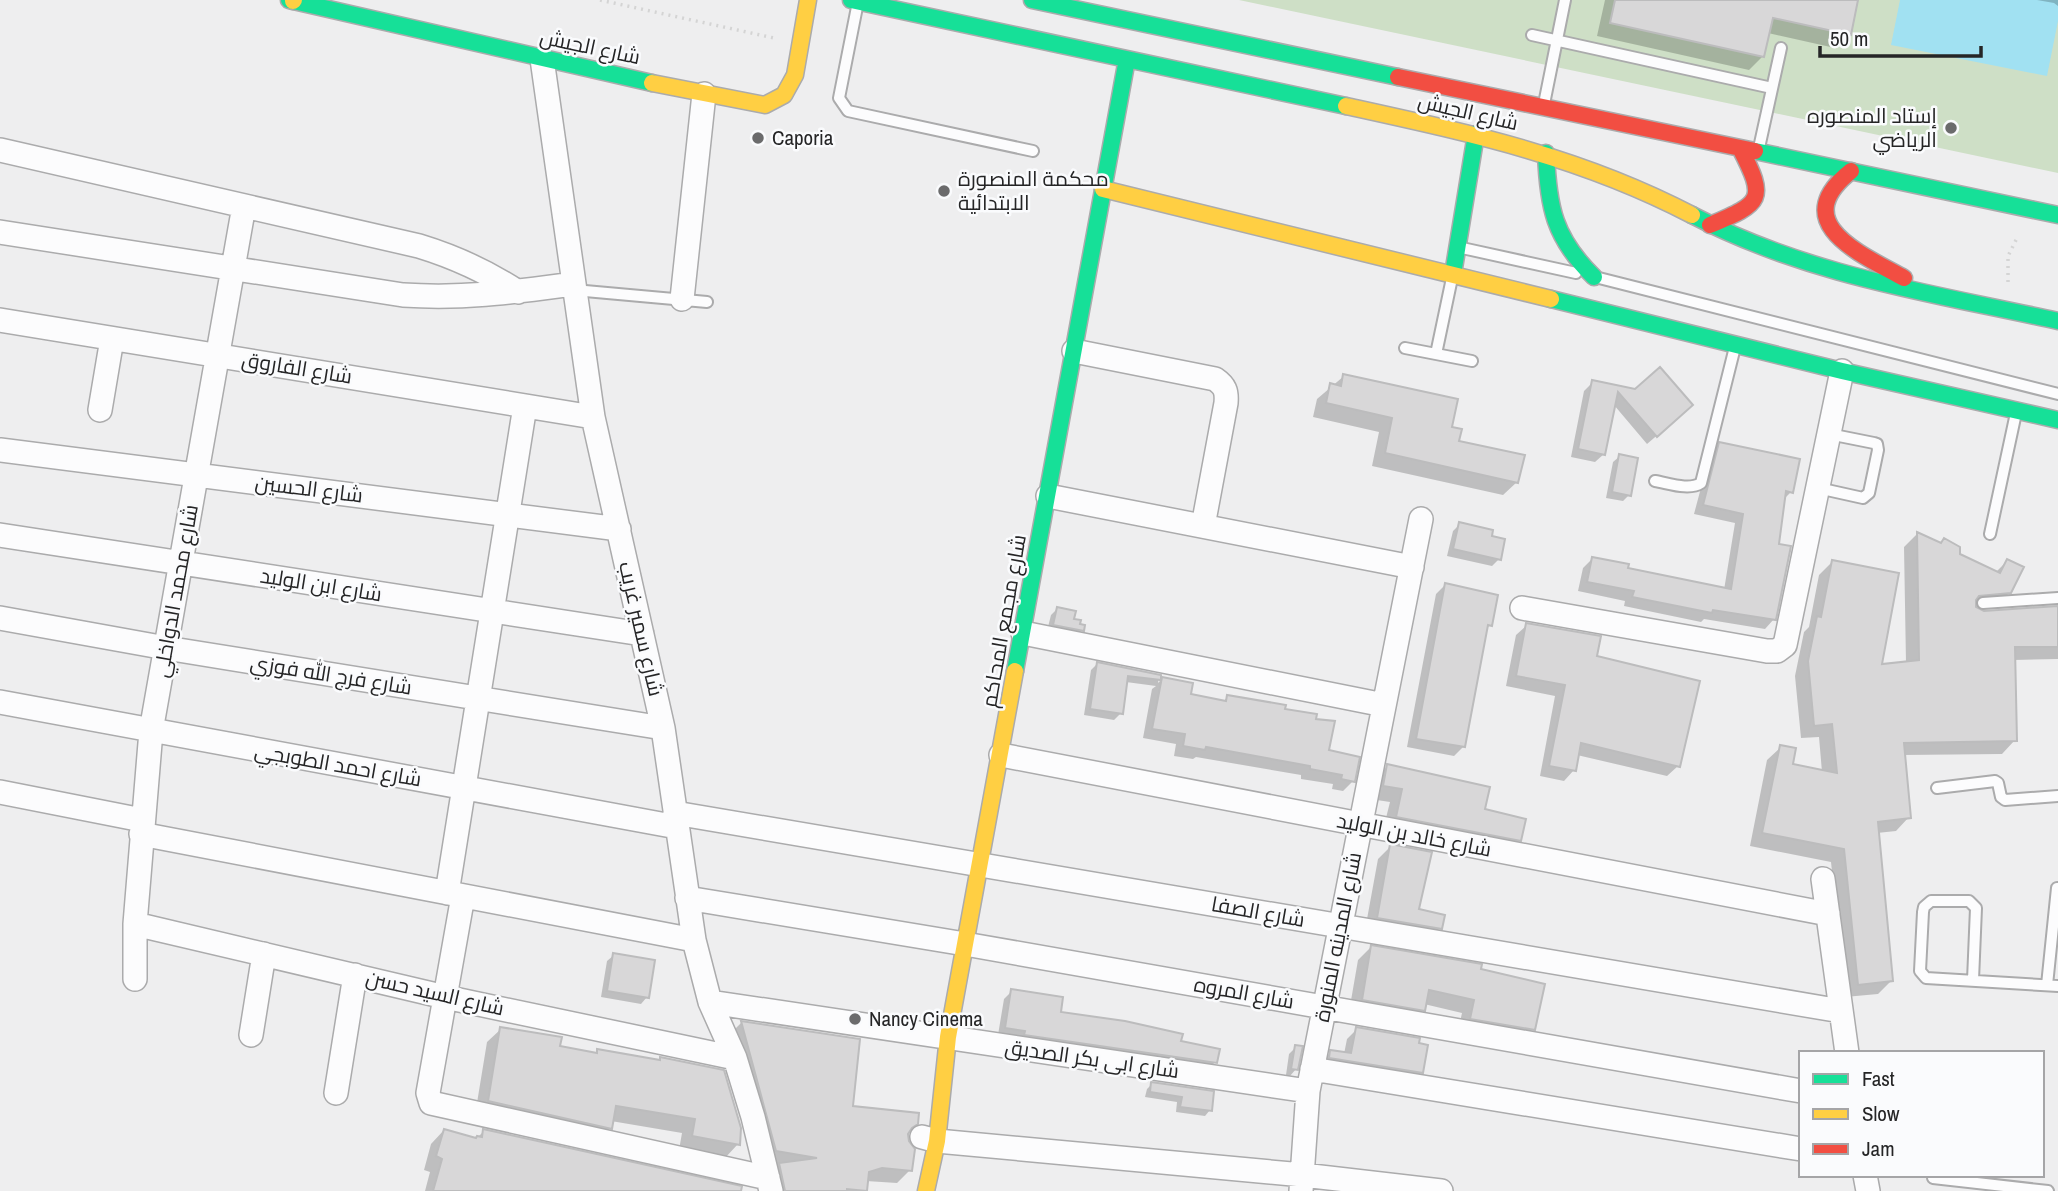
<svg xmlns="http://www.w3.org/2000/svg" width="2058" height="1191" font-family="'Archivo Narrow',Cairo,sans-serif">
<style>
.green{fill:#cedfc6}
.water{fill:#a1e1f2}
.shadow{fill:#0003}
.building{fill:#d8d7d8;stroke:#bcbcbd;stroke-width:2}
.lines{fill:none;stroke-linecap:round;stroke-linejoin:round}
.lane-casing{stroke:#ababac;stroke-width:14}
.street-casing{stroke:#ababac;stroke-width:26}
.fast-casing{stroke:#ababac;stroke-width:19}
.slow-casing{stroke:#ababac;stroke-width:19}
.jam-casing{stroke:#ababac;stroke-width:19}
.path{stroke:#d4d4d4;stroke-width:3.5;stroke-dasharray:2 5;stroke-linecap:butt}
.lane{stroke:#fcfcfd;stroke-width:10}
.street{stroke:#fcfcfd;stroke-width:23}
.fast{stroke:#16e098;stroke-width:16}
.slow{stroke:#ffcf43;stroke-width:16}
.jam{stroke:#f24e42;stroke-width:16}
.poi-dot{fill:#6b6b6c;stroke:#fafbfd;stroke-width:2.5}
.labels{text-anchor:middle;stroke-width:5;stroke-linejoin:round;paint-order:stroke}
.street-label{font-size:21px;fill:#252526;stroke:#fafbfd}
.poi-label{font-size:21px;fill:#252526;stroke:#fafbfd;text-anchor:start}
</style>
<rect width="100%" height="100%" fill="#eeeeef"/>
<!-- green -->
<path class="green" d="M1239 0H2058V173Z"/>
<!-- water -->
<path class="water" d="M1900 0H2058V21L2047 76 1891 45Z"/>
<!-- shadow -->
<path class="shadow" d="M1605 0H1857L1849 34 1835 48 1768 33 1763 56 1749 70 1597 36Z
M2037 0H2058V6L2054 3Z
M1344 376 1450 428 1457 442 1517 482 1503 495 1372 466 1379 432 1313 417 1317 399Z
M1593 382 1682 414 1647 444 1614 405 1604 454 1595 462 1571 457 1584 391Z
M1720 444 1791 492 1783 500 1777 545 1774 619 1765 629 1704 619 1701 622 1624 606 1625 601 1578 591 1583 568 1592 559 1626 570 1724 590 1735 523 1694 514 1710 454Z
M1620 456 1629 495 1623 501 1606 498 1613 462Z
M1460 524 1499 559 1492 566 1447 556 1453 531Z
M1917 534 1995 573 2007 561 2010 592 1996 606 1976 608 1979 612 2058 607V659L2014 660 2015 740 2002 754 1903 755 1909 817 1896 831 1877 833 1892 980 1878 994 1845 997 1831 862 1750 846 1767 760 1781 747 1791 766 1822 772 1819 737 1801 738 1795 676 1804 632 1809 627 1819 575 1832 562 1879 666 1906 663 1904 547Z
M1445 585 1490 625 1485 629 1463 747 1454 756 1407 747 1436 594Z
M1057 609 1082 630 1075 637 1047 631 1051 615Z
M1527 625 1595 658 1678 766 1667 776 1577 755 1574 770 1564 781 1540 776 1555 696 1506 686 1516 635Z
M1097 664 1159 676 1158 683 1162 679 1189 696 1223 702 1228 697 1314 720 1327 752 1353 781 1343 791 1332 789 1333 784 1301 779V775L1196 757 1193 759 1174 756 1176 744 1143 738 1152 689 1156 686 1126 682 1121 713 1114 720 1084 715 1091 670Z
M1388 766 1482 811 1520 840 1506 854 1383 830 1390 802 1370 799 1374 779Z
M1391 846 1417 910 1440 928 1427 941 1365 930 1378 859Z
M1371 947 1479 971 1533 1029 1520 1042 1458 1031 1462 1013 1424 1004 1423 1010 1410 1023 1349 1012 1358 960Z
M614 955 647 997 641 1004 601 997 607 961Z
M1012 991 1059 1013 1179 1042 1215 1062 1207 1071 998 1035 1004 999Z
M741 1023 858 1040 851 1108 907 1134 910 1170 897 1183 866 1181 865 1191H769L766 1178 778 1166 763 1164 728 1036Z
M501 1029 558 1048 595 1054 598 1051 658 1061 661 1059 738 1144 725 1158 679 1150 682 1133 611 1121 610 1128 596 1142 475 1115 487 1042Z
M1357 1029 1422 1072 1411 1082 1321 1062 1331 1052 1344 1054 1347 1039Z
M1296 1047V1069L1290 1076 1286 1075 1289 1054Z
M1152 1084 1212 1093 1210 1110 1205 1116 1176 1112 1177 1102 1145 1097 1147 1089Z
M444 1130 476 1139 484 1131 739 1191H425L430 1172 424 1170 431 1144Z"/>
<!-- building -->
<path class="building" d="M1615 0H1858L1851 35 1773 18 1764 57 1610 23Z
M1660 367 1693 405 1657 437 1618 392 1605 455 1578 449 1592 380 1635 389Z
M1343 374 1458 399 1452 427 1462 429 1459 441 1525 455 1518 483 1385 453 1392 418 1326 403 1330 383 1341 386Z
M1719 442 1800 459 1793 493 1786 491 1779 544 1791 546 1776 620 1713 610 1712 613 1632 597 1634 591 1587 582 1592 557 1629 564 1628 568 1731 589 1743 514 1703 505Z
M1619 454 1638 458 1631 496 1612 492Z
M1459 522 1493 530 1492 536 1505 539 1501 560 1453 549Z
M1917 532 1941 543 1944 538 1960 547V554L2000 573 2007 559 2024 567 2011 593 1979 596 1976 600V607L1984 611 2058 606V647H2015L2017 741 1904 743 1911 818 1878 822 1893 981 1858 985 1844 849 1762 833 1780 745 1796 748 1793 764 1837 773 1832 724 1814 726 1808 661 1817 616 1821 617 1832 560 1899 573 1882 664 1919 660Z
M1445 583 1498 595 1492 626 1488 625 1465 747 1416 739Z
M1057 607 1076 611 1074 619 1081 620 1080 624 1085 625 1084 631 1053 625Z
M1526 623 1601 636 1597 656 1700 681 1680 767 1581 743 1576 771 1549 766 1565 685 1516 676Z
M1097 662 1161 675V680L1128 676 1123 714 1090 709Z
M1162 677 1193 683 1191 694 1226 701 1227 695 1286 705 1285 709 1317 714 1316 719 1335 721 1329 750 1360 757 1355 782 1341 779 1342 775 1310 769V766L1206 747 1205 750 1183 746 1185 734 1152 729Z
M1387 764 1490 787 1485 809 1526 819 1521 841 1396 817 1402 789 1383 786Z
M1390 844 1432 852 1419 909 1445 915 1442 929 1377 918Z
M1371 945 1482 964 1481 969 1545 984 1535 1030 1470 1019 1474 1000 1429 990 1425 1011 1362 1000Z
M613 953 655 960 649 998 607 991Z
M1011 989 1063 997 1061 1012 1125 1021 1183 1034 1181 1041 1220 1049 1217 1063 1024 1035 1025 1031 1005 1028Z
M741 1021 860 1039 853 1106 919 1113 918 1124 912 1128 908 1134 909 1141 915 1149 912 1171 882 1168 869 1172 867 1191 847 1189V1191H785L779 1163 817 1158 776 1151Z
M500 1027 562 1037 560 1046 597 1053V1049L660 1060V1057L724 1070 741 1128 740 1145 692 1136 695 1119 616 1106 612 1129 488 1101Z
M1356 1027 1420 1038 1419 1043 1428 1045 1423 1073 1329 1058 1330 1050 1351 1053Z
M1295 1045 1303 1046 1298 1070 1291 1069Z
M1151 1082 1214 1091 1212 1111 1180 1107 1182 1097 1150 1092Z
M444 1129 476 1138 477 1136 482 1137 483 1129 742 1186 741 1191H433L442 1159 436 1156Z"/>
<g class="lines">
<defs>
<path id="lane" d="M857 7 839 98 848 111 1033 151
M1532 35 1772 88
M1544 104 1565 0
M1759 148 1781 48
M1462 248 1576 273
M1599 278 2058 394
M574 290 707 302
M1405 348 1472 361
M1436 354 1452 278
M1655 481C1668 483 1689 491 1701 483L1735 347
M1818 488 1863 498 1869 493 1878 450 1877 444 1874 443 1829 434
M1990 534 2016 413
M1983 603 2058 598
M1937 788 1995 781 1998 783 2001 797 2005 800 2058 796
M1973 980 1976 908 1969 901H1931L1924 907 1923 912 1920 971 1926 978 2058 986
M2047 985 2057 888
M1933 1178 2048 1191"/>
<path id="street" d="M542 59 593 417 663 728 694 940 710 1002 735 1058 753 1117 771 1191
M0 150 419 246C455 257 486 271 518 292
M0 232 403 295C465 299 513 292 573 284
M682 299 704 94
M0 320 593 417
M1074 351 1215 379C1225 386 1227 391 1226 403L1203 526
M100 410 112 339
M0 450 619 529
M1048 496 1412 567
M0 535 642 634
M1522 608 1767 651H1777L1785 645 1842 371
M0 618 166 648 663 728
M1023 633 1384 705
M0 702 677 827
M1001 755 1828 914
M0 792 142 820
M675 813 1841 1011
M141 834 694 940
M1823 879 1847 1053
M447 893 525 406
M463 896 428 1093 431 1103 768 1178
M687 898 965 944 1801 1091
M135 924 445 997 735 1058
M135 979V924L151 731 244 206
M710 1002 1308 1091
M251 1035 264 954
M1312 1069 1801 1149
M336 1093 355 975
M922 1137 937 1141 1303 1175 1441 1191
M1865 1175 1868 1191
M1301 1191 1308 1091 1421 519"/>
<path id="fast" d="M289 0 652 83
M851 0 1346 106
M1032 0 1398 77
M1755 151 2058 215
M1546 153C1548 207 1554 238 1594 277
M1692 215C1809 276 1931 293 2058 321
M1453 274 1476 134
M1551 299 1842 371 2058 420
M1015 671 1127 59"/>
<path id="slow" d="M293 1 294 0
M652 83 765 105 784 95 795 75 808 0
M1346 106C1469 133 1579 156 1692 215
M1103 189 1551 299
M926 1191 937 1141 948 1037 1015 671"/>
<path id="jam" d="M1398 77 1755 151
M1851 171C1786 223 1861 254 1904 278
M1710 225C1762 203 1767 200 1740 148"/>
</defs>
<!-- lane casing -->
<use href="#lane" class="lane-casing"/>
<!-- street casing -->
<use href="#street" class="street-casing"/>
<!-- fast casing -->
<use href="#fast" class="fast-casing"/>
<!-- slow casing -->
<use href="#slow" class="slow-casing"/>
<!-- jam casing -->
<use href="#jam" class="jam-casing"/>
<!-- path -->
<path class="path" d="M600 0 774 38
M2008 282V256L2018 236"/>
<!-- lane -->
<use href="#lane" class="lane"/>
<!-- street -->
<use href="#street" class="street"/>
<!-- fast -->
<use href="#fast" class="fast"/>
<!-- slow -->
<use href="#slow" class="slow"/>
<!-- jam -->
<use href="#jam" class="jam"/>
</g>
<!-- markers -->
<g class="poi-dot">
<circle cx="1951" cy="128" r="7"/>
<circle cx="758" cy="138" r="7"/>
<circle cx="944" cy="191" r="7"/>
<circle cx="855" cy="1019" r="7"/>
</g>
<g class="labels">
<!-- street labels -->
<g class="street-label">
<text transform="translate(590 47) rotate(12)" y="7">شارع الجيش</text>
<text transform="translate(1468 112) rotate(13)" y="7">شارع الجيش</text>
<text transform="translate(297 368) rotate(9)" y="7">شارع الفاروق</text>
<text transform="translate(309 489) rotate(7)" y="7">شارع الحسين</text>
<text transform="translate(321 585) rotate(9)" y="7">شارع ابن الوليد</text>
<text transform="translate(176 591) rotate(-80)" y="7">شارع محمد الدواخلي</text>
<text transform="translate(1004 621) rotate(-80)" y="7">شارع مجمع المحاكم</text>
<text transform="translate(641 629) rotate(77)" y="7">شارع سمير غريب</text>
<text transform="translate(331 675) rotate(9)" y="7">شارع فرج الله فوزي</text>
<text transform="translate(338 765) rotate(10)" y="7">شارع احمد الطوبجي</text>
<text transform="translate(1414 835) rotate(11)" y="7">شارع خالد بن الوليد</text>
<text transform="translate(1258 912) rotate(10)" y="7">شارع الصفا</text>
<text transform="translate(1338 937) rotate(-79)" y="7">شارع المدينه المنورة</text>
<text transform="translate(435 993) rotate(13)" y="7">شارع السيد حسن</text>
<text transform="translate(1244 993) rotate(10)" y="7">شارع المروه</text>
<text transform="translate(1092 1059) rotate(8)" y="7">شارع ابى بكر الصديق</text>
</g>
<!-- poi labels -->
<g class="poi-label">
<text x="1937" y="123" text-anchor="end">إستاد المنصوره<tspan x="1937" dy="24">الرياضي</tspan></text>
<text x="772" y="145">Caporia</text>
<text x="958" y="186">محكمة المنصورة<tspan x="958" dy="24">الابتدائية</tspan></text>
<text x="869" y="1026">Nancy Cinema</text>
</g>
</g>
<!-- legend -->
<rect x="1799" y="1051" width="245" height="126" fill="#fafbfd" stroke="#a5a5a7" stroke-width="2"/>
<rect x="1813" y="1074" width="35" height="10" fill="#16e098" stroke="#a5a5a7" stroke-width="2"/>
<text x="1862" y="1086" font-size="21" fill="#252526">Fast</text>
<rect x="1813" y="1109" width="35" height="10" fill="#ffcf43" stroke="#a5a5a7" stroke-width="2"/>
<text x="1862" y="1121" font-size="21" fill="#252526">Slow</text>
<rect x="1813" y="1144" width="35" height="10" fill="#f24e42" stroke="#a5a5a7" stroke-width="2"/>
<text x="1862" y="1156" font-size="21" fill="#252526">Jam</text>
<!-- scale -->
<path d="M1820 46v10h161v-10" fill="none" stroke="#252526" stroke-width="3.5"/>
<text x="1830" y="46" font-size="21" fill="#252526" stroke="#fafbfd" stroke-width="5" paint-order="stroke">50 m</text>
</svg>
